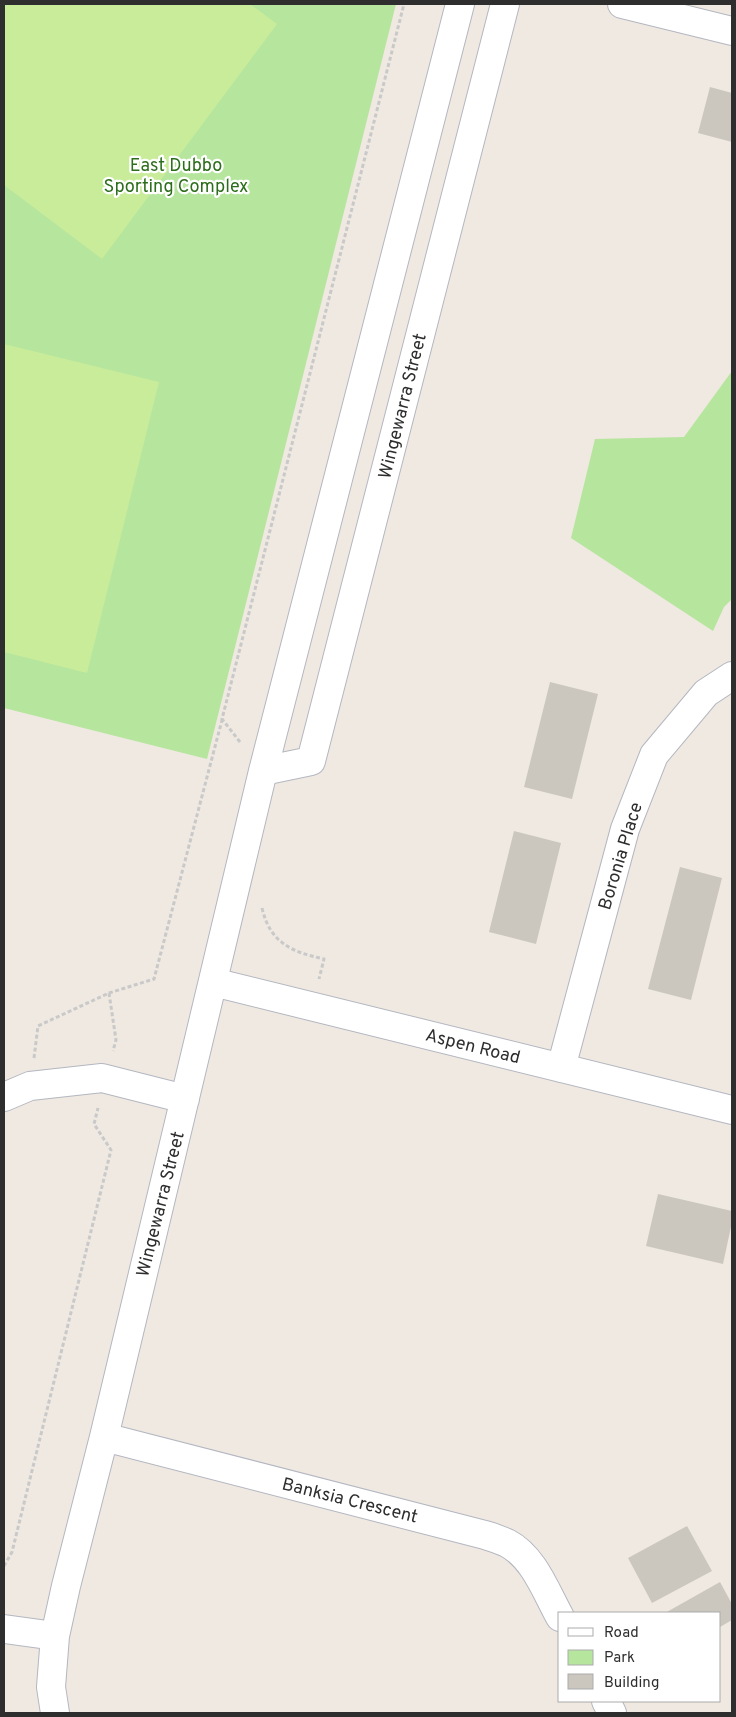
<svg xmlns="http://www.w3.org/2000/svg" width="736" height="1717" font-family="Overpass,sans-serif">
<style>
.green{fill:#b6e59e}
.pitch{fill:#c9ec9a}
.building{fill:#cbc7bf}
.lines{fill:none;stroke-linecap:round;stroke-linejoin:round}
.minor-casing{stroke:#b4b7c1;stroke-width:30}
.path{stroke:#c9c9c9;stroke-width:3;stroke-dasharray:4 2.5;stroke-linecap:butt}
.minor{stroke:#fff;stroke-width:28}
.labels{text-anchor:middle;stroke-width:4.5;stroke-linejoin:round;paint-order:stroke}
.park-label{font-size:18px;fill:#2c6e1b;stroke:#fff}
.street-label{font-size:18px;fill:#2e2e2e;stroke:#fff}
</style>
<rect width="100%" height="100%" fill="#efe9e1"/>
<!-- green -->
<path class="green" d="M4 4H396L207 759 4 708Z
M732 371V599L724 607 713 631 571 538 595 439 684 437Z"/>
<!-- pitch -->
<path class="pitch" d="M4 4H250L277 24 102 259 4 185Z
M4 344 159 382 87 673 4 652Z"/>
<!-- building -->
<path class="building" d="M710 87 732 93V142L698 133Z
M550 682 598 694 572 799 524 787Z
M514 831 561 843 536 944 489 932Z
M680 867 722 878 691 1000 648 989Z
M658 1194 732 1211V1222L723 1264 646 1246Z
M687 1526 712 1571 652 1603 628 1558Z
M720 1582 732 1604V1620L720 1627V1613H665Z"/>
<g class="lines">
<defs>
<path id="minor" d="M622 4 732 31
M263 771 311 761 505 4
M213 982 732 1110
M561 1068 625 829 654 755 706 693 732 676
M4 1097 30 1086 102 1078 185 1099
M104 1437 485 1535C492 1537 500 1540 507 1543 534 1557 546 1592 560 1617
M4 1629 55 1636
M606 1701 612 1713
M55 1713 51 1687 55 1636 66 1586 104 1437 263 771 460 4"/>
</defs>
<!-- minor casing -->
<use href="#minor" class="minor-casing"/>
<!-- path -->
<path class="path" d="M240 742 222 719 404 4
M262 908C270 943 292 952 324 959L319 979
M109 993 116 1040 113 1051
M34 1058 38 1026 109 993 154 979 222 720
M4 1566 12 1552 111 1150 94 1124 98 1108"/>
<!-- minor -->
<use href="#minor" class="minor"/>
</g>
<g class="labels">
<!-- park labels -->
<g class="park-label">
<text x="176" y="171">East Dubbo<tspan x="176" dy="21">Sporting Complex</tspan></text>
</g>
<!-- street labels -->
<g class="street-label">
<text transform="translate(402 406) rotate(-76)" y="6">Wingewarra Street</text>
<text transform="translate(620 856) rotate(-73)" y="6">Boronia Place</text>
<text transform="translate(473 1046) rotate(14)" y="6">Aspen Road</text>
<text transform="translate(160 1204) rotate(-76)" y="6">Wingewarra Street</text>
<text transform="translate(350 1500) rotate(14)" y="6">Banksia Crescent</text>
</g>
</g>
<!-- border -->
<rect width="736" height="1717" fill="none" stroke="#2e2e2e" stroke-width="10"/>
<!-- legend -->
<rect x="558" y="1612" width="162" height="90" fill="#ffffff" stroke="#ababab"/>
<rect x="568" y="1628" width="25" height="8" fill="#ffffff" stroke="#ababab"/>
<text x="604" y="1637" font-size="15" fill="#2e2e2e">Road</text>
<rect x="568" y="1650" width="25" height="15" fill="#b6e59e" stroke="#ababab"/>
<text x="604" y="1662" font-size="15" fill="#2e2e2e">Park</text>
<rect x="568" y="1674" width="25" height="15" fill="#cbc7bf" stroke="#ababab"/>
<text x="604" y="1687" font-size="15" fill="#2e2e2e">Building</text>
</svg>
